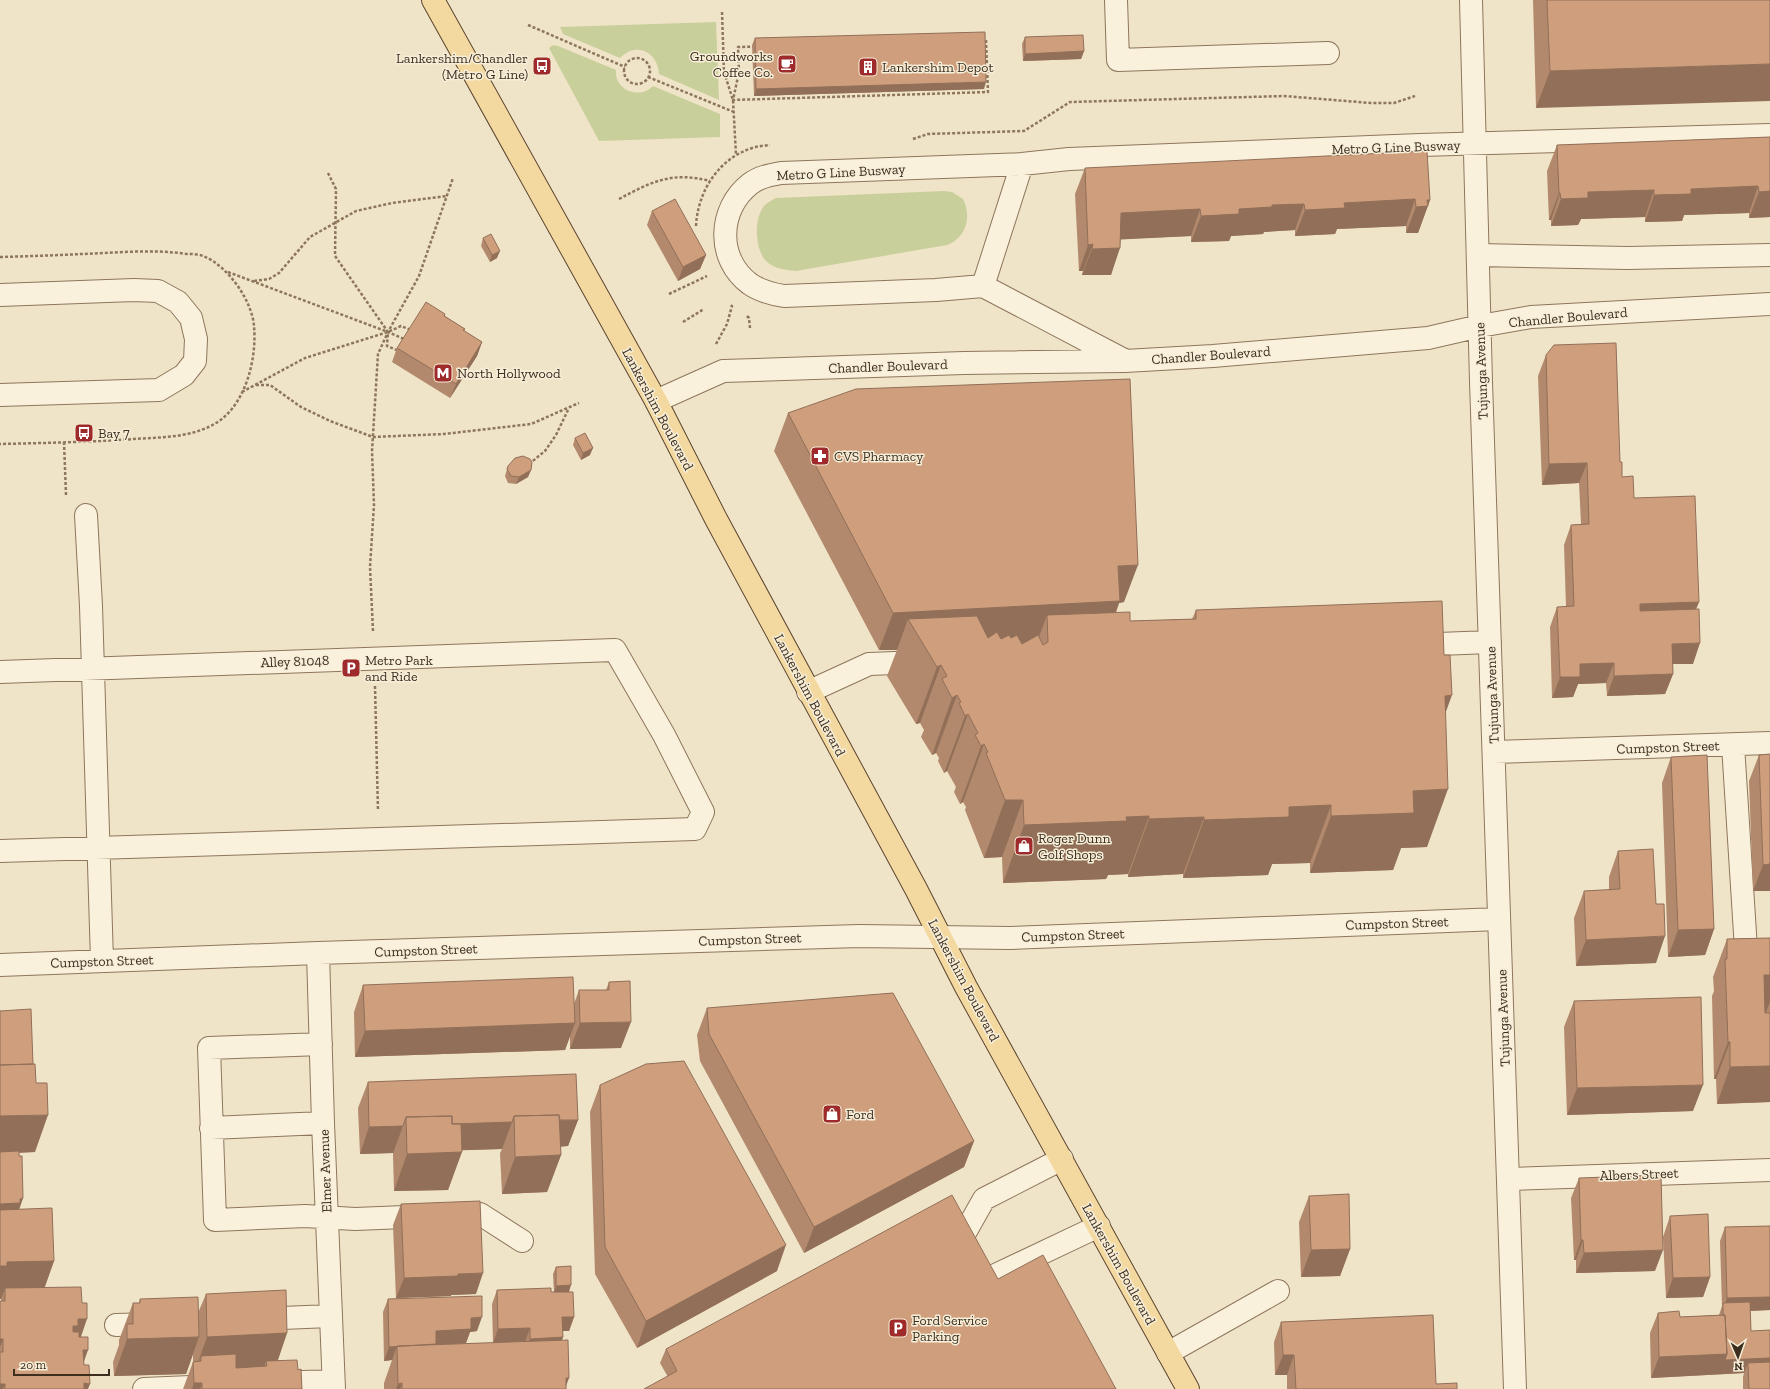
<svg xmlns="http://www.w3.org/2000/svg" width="1770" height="1389" font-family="'Zilla Slab',serif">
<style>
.green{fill:#c9cf9b}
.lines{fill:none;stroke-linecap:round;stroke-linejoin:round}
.minor-casing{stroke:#8d765c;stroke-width:24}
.major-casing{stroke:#5b4430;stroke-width:24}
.path{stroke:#8d765c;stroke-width:2.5;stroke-dasharray:3 2;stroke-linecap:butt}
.minor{stroke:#faf1dc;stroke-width:22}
.major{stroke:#f3d9a0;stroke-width:22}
.wall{fill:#b2896c}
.shaded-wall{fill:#916f58}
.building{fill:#cf9f7d;stroke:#916f58}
.labels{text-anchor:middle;stroke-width:3;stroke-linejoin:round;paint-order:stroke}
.poi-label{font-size:14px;fill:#3d2e20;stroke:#f7eed8;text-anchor:start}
.street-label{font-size:14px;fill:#3d2e20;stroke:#f7eed8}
</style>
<rect width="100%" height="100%" fill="#f0e4c8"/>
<!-- green -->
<path class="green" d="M716 22 719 100 659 74C658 52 636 41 620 58L563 34 560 27Z
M553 45 558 46 616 70C614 90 640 100 653 86L720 114V137L599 141 549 48Z
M944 191 952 192 963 199C972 217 966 238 947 245L796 271C786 270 775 269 767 262 755 251 754 222 762 209 765 203 771 201 776 198Z"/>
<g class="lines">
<defs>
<path id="minor" d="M1116 0 1118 60 1328 53
M1471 0 1481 382 1515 1389
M1478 255 1628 258 1770 255
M983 286 936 290 784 296C772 294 760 291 750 284 716 259 718 209 750 184 759 177 770 175 781 173L1022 164 1069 159 1420 145 1770 135
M983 286 1124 360
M983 286 1022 164
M0 295 134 290 158 291 178 302 191 318 196 339 195 361 184 375 159 390 0 395
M656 401 723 371 964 363 1125 361 1213 356 1428 338 1480 326 1531 317 1770 304
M86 515 91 606 102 961
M1413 645 1490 642
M0 672 615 650 664 735 703 812 695 829 0 851
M808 692 869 664 921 662
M1733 745 1746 949
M1494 752 1770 743
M318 953 323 1123 334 1389
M0 965 318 953 859 936 1010 938 1499 919
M321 1044 209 1048 215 1220 305 1216 355 1219 480 1214 522 1241
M211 1128 323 1123
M1509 1179 1770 1170
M962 1238 984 1199 1062 1159
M985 1280 1099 1226
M258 1319 330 1316
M116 1325 153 1324
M1168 1353 1278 1291
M272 1383 333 1381
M144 1389 214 1386"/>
<path id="major" d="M433 0 656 401 716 519 916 889 966 987 1188 1389"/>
</defs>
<!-- minor casing -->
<use href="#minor" class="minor-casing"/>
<!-- major casing -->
<use href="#major" class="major-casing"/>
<!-- path -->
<path class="path" d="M722 12 724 72 733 100 736 155
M528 25 625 67
M986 40 988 92 733 100 739 72 738 47Z
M624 71a13 13 0 1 1 26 0a13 13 0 1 1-26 0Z
M648 77 734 112
M913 139 928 134 1024 131 1070 102 1284 96 1371 103H1394L1415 96
M328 173 336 189 335 256 388 332 387 346 399 351
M619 199C651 182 672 171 710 181
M696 226C698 185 727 147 770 145
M0 257C42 256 83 254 125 252 146 251 166 251 187 254 192 254 198 254 203 256 227 265 252 300 254 326 257 358 246 405 216 423 191 438 162 437 134 439 90 442 45 443 0 444
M228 272 388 332 406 340
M254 281 269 279 279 273 310 237 356 211 392 203 447 196
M669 294 707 276
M747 316 749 318 750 328
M683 322 704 309
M716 344 727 324 732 306 730 305
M256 385H270L301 407 330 421 373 437 444 434 531 424 579 403
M242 392 305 358 388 332 401 326 411 330
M64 442 66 495
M529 464 545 451 556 435 568 410
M373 631 370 567 374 505 372 451 378 354 388 332 419 276 453 178
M375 686 378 811"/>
<!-- minor -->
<use href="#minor" class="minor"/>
<!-- major -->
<use href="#major" class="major"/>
</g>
<!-- wall -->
<path class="wall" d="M1533 0H1770L1536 108Z
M1025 37 1084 51 1081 59 1023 61 1022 44Z
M755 38 984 89 754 96 752 45Z
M1770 137V217L1749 218V213L1684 215 1682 221 1645 222V217L1581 219 1578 225 1551 226V220H1549L1547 171 1557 145Z
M1085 168 1430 200 1418 233H1406V226L1337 229 1335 234 1295 236V230L1264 232 1263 234 1231 236 1229 241 1191 242V236L1121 239 1111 275H1082L1083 271H1079L1075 194Z
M652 211 706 255 700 269 678 281 647 225Z
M483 238 497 258 490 262 481 246Z
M445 314V316L465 329 464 331 482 342 477 356 450 398 392 362 397 348Z
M1546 355 1620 462 1622 477 1696 609 1693 664H1672L1673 674 1665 694 1607 696 1606 683 1578 684 1573 697 1552 698 1550 627 1557 607H1566L1564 545 1571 525 1581 524 1579 483 1542 485 1538 376Z
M788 413 1124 602 1119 603 1116 613 1130 621 1192 619 1196 610 1445 714 1427 847 1401 848 1393 870 1310 873V863L1272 864 1268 875 1183 878V874L1128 877V874L1108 875 1106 879 1003 883 1002 857 984 858 965 810 966 807 963 802 960 804 954 792 956 787 947 771 944 773 938 761 939 758 936 753 932 755 921 737 924 730 920 723 916 724 887 676 897 650H879L774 451Z
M575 438 590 455 581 460 573 445Z
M508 466 531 470 528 477 516 484 508 483 505 476Z
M1770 754V891H1753L1749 781 1759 755Z
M1671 757 1714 929 1705 955 1668 957 1662 783Z
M1618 851 1656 904V963L1576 966 1574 918 1584 891 1609 890V877Z
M1770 938V1102L1717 1104 1716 1079H1714L1712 996 1714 991 1713 977 1727 939Z
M609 982 621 1048 570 1049V1036L565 1050 355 1057 354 1012 363 985 574 1004 579 990H606Z
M1574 1001 1693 1111 1567 1115 1564 1027Z
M707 1008 974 1141 964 1167 804 1253 700 1061 697 1035Z
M0 1011 35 1152 19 1153 23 1198 19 1209 54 1261 44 1288 81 1337 84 1363 88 1389H0V1301H1V1299Z
M368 1082 578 1120 568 1146 560 1147 561 1155 547 1192 502 1194 500 1153 502 1149 462 1150 448 1190 394 1191 393 1155V1153L360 1154 358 1108Z
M600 1085 777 1271 637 1348 595 1274 590 1112Z
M1579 1178 1655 1271 1576 1273V1260H1574L1571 1198Z
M1309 1196 1350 1249 1340 1276 1301 1277 1299 1222Z
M401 1204 476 1294 451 1295V1296L396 1298 393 1225Z
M1670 1216 1710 1277 1703 1297 1666 1298 1663 1237Z
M1770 1226V1310L1750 1311 1751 1331 1770 1389H1743V1377L1744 1373 1651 1378 1650 1333 1658 1313 1680 1317 1719 1315 1722 1306 1720 1241 1725 1227Z
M556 1267 569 1292 574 1317 569 1331H563V1337L562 1340 566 1389H384V1383L392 1360 384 1361 383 1312 388 1299 477 1331 470 1332 466 1343H493L492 1304 497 1290 554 1292 553 1274Z
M998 1279 1116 1389 668 1377 660 1363 666 1349Z
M206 1294 287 1333 278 1360 298 1370 302 1389H183L193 1362V1354L186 1374 114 1376 113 1362 119 1345V1340L133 1303H139L140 1299 198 1313Z
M1281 1322 1436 1384 1457 1389H1287V1375H1275L1274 1342Z"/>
<!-- shaded-wall -->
<path class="shaded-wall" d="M1084 51 1081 59 1023 61 1025 54Z
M1770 64V101L1536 108 1550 71Z
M986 82 984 89 754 96 756 89Z
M1758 186 1749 213 1684 215 1682 221 1645 222 1654 195 1691 189Z
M1654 190 1645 217 1581 219 1578 225 1551 226 1561 199 1588 192Z
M1770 191V217L1749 218 1759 192Z
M1559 193H1560L1551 220H1549Z
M1415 199 1406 226 1337 229 1335 234 1295 236 1305 210 1344 203Z
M1427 200H1430L1418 233H1406L1416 207Z
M1304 204 1295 230 1264 232 1263 234 1231 236 1229 241 1191 242 1201 216 1239 209 1272 205Z
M1200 209 1191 236 1111 240 1121 213Z
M1093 244 1083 271H1079L1088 245Z
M1120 248 1111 275H1082L1092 249Z
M500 251 497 258 490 262 492 255Z
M706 255 700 269 678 281 683 267Z
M482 342 477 356 450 398 456 384Z
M593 448 590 455 581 460 583 453Z
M1587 463 1579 483 1542 485 1549 464Z
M531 470 528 477 516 484 519 477Z
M1138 565 1124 602 1119 603 1106 638 1047 615 1037 642 926 648 908 619 897 650H879L893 613 1118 566Z
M1699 602 1691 622 1632 625 1640 604Z
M1700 643 1693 664H1664L1672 644Z
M1614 663 1606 683 1578 684 1573 697 1552 698 1560 677 1580 664Z
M941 665 920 723 916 724 937 667Z
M1673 674 1665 694 1607 696 1614 676Z
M957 695 936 753 932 755 952 698Z
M1452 695 1431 753 1445 696Z
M968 714 947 771 944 773 965 716Z
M984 744 963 802 960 804 981 746Z
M1448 789 1427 847 1401 848 1393 870 1310 873 1331 816 1413 791Z
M1005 800H1023L1002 857 984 858Z
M1331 805 1310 863 1272 864 1268 875 1183 878 1204 820 1289 807Z
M1149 816 1128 874 1108 875 1106 879 1003 883 1024 825 1126 817Z
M1204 817 1183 874 1128 877 1149 819Z
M1770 864V891H1753L1763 865Z
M1714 929 1705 955 1668 957 1678 930Z
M1665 936 1656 963 1576 966 1586 940Z
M1764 975H1770V1002L1766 1012H1751Z
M631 1022 621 1048 570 1049 580 1023Z
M575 1023 565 1050 355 1057 365 1031Z
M1728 1042H1730L1716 1079H1714Z
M1770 1066V1102L1717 1104 1730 1067Z
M1703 1085 1693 1111 1567 1115 1577 1088Z
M48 1115 35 1152 0 1153V1116Z
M578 1120 568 1146 515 1148 514 1122Z
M512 1122 502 1149 407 1152 406 1126Z
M403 1126 393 1153 360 1154 369 1127Z
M974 1141 964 1167 804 1253 814 1227Z
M462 1152 448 1190 394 1191 407 1154Z
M561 1155 547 1192 502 1194 515 1157Z
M23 1198 16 1219 0 1224V1204L20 1199Z
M1581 1240H1583L1576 1260H1574Z
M786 1245 777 1271 637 1348 646 1321Z
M1350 1249 1340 1276 1301 1277 1311 1250Z
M1663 1250 1655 1271 1576 1273 1584 1253Z
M54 1261 41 1298 5 1288 1 1299H0V1266L7 1262Z
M483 1273 476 1294 451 1295V1296L396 1298 404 1278 458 1274Z
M1710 1277 1703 1297 1666 1298 1673 1278Z
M571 1285 569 1292 554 1293 556 1286Z
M1770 1297V1310L1723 1312V1309L1727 1298Z
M482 1317 477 1331 470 1332 466 1343 431 1345 436 1331 471 1318Z
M562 1317H574L569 1331H557Z
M78 1319H87L74 1357 73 1326Z
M530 1328 525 1342 493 1343 498 1329Z
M287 1333 274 1371 267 1366 266 1361 263 1371 197 1374 201 1361V1356L195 1374H194L207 1337Z
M199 1337 186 1374 114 1376 127 1339Z
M563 1337 558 1351 525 1353 530 1339Z
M0 1339H3L0 1347Z
M397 1346 392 1360 384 1361 389 1347Z
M83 1350H88L75 1387Z
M1727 1354 1770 1358V1372L1748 1363 1744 1373 1651 1378 1659 1357Z
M1283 1355H1294L1287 1375H1275Z
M566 1378H569L565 1389Z
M84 1383 90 1384 88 1389H82Z
M194 1383H202L200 1389H192Z
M402 1383 400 1389H396L398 1384Z
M0 1384H5L3 1389H0Z"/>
<!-- building -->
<path class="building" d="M1547 0H1770V64L1550 71Z
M985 32 986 82 756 89 755 38Z
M1083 35 1084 51 1025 54V37Z
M1770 137V191L1759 192 1758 186 1691 189V194L1654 195V190L1588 192V198L1561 199 1560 193H1559L1557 145Z
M1427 151 1430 200H1427L1428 206 1416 207 1415 199 1344 203 1345 208 1305 210 1304 204 1272 205V207L1239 209V214L1201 216 1200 209 1121 213 1120 248 1092 249 1093 244 1088 245 1085 168Z
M675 199 706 255 683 267 652 211Z
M491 234 500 251 492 255 483 238Z
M426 302 445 314 444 316 465 329 463 330 482 342 456 384 397 348Z
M1616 343 1620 462H1622V477L1633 476 1634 498 1695 496 1699 602 1640 604V611L1699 609 1700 643 1672 644 1673 674 1614 676V663L1580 664V677H1560L1557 607 1574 606 1571 525 1589 524 1587 463 1549 464 1546 355 1554 345Z
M1130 379 1138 565 1118 566 1120 601 893 613 788 413 856 389Z
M585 433 593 448 583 453 575 438Z
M523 456 530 459 532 462 531 470 519 477 511 476 507 469 508 466 515 458Z
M1442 601 1444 655H1450L1452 695 1445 696 1448 789 1413 791 1414 813 1331 816V805L1289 807V817L1204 820V817L1149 819V816L1126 817 1127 821 1024 825 1023 800H1005L986 753 988 752 984 744 981 746 975 735 978 733 968 714 965 716 959 703 961 702 957 695 952 698 942 679 947 676 941 665 937 667 908 619 977 616 988 638 997 632 1001 639 1009 635 1011 638 1017 635 1022 644 1038 635 1043 645 1048 642 1047 615 1130 612V621L1196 619V610Z
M1770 754V864L1763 865 1759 755Z
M1707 755 1714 929 1678 930 1671 757Z
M1653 849 1656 904H1664L1665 936 1586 940 1584 891 1620 889 1618 851Z
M1770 938V975H1764L1765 1013H1770V1066L1730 1067V1042H1728L1725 959H1727V939Z
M573 977 575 1023 365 1031 363 985Z
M630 981 631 1022 580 1023 579 990H609V982Z
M893 993 974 1141 814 1227 709 1034 707 1008Z
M1701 997 1703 1085 1577 1088 1574 1001Z
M31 1009 33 1064 0 1065V1011Z
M684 1061 786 1245 646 1321 605 1247 600 1085 646 1064Z
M35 1064 36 1083H47L48 1115 0 1116V1065Z
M576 1074 578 1120H560L559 1115 514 1116 512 1122 452 1124V1116L406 1117 403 1126 369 1127 368 1082Z
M559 1115 561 1155 515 1157 514 1116Z
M452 1116V1124H461L462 1152 407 1154 406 1117Z
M19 1151V1156H22L23 1198 20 1199V1203L0 1204V1152Z
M1661 1175 1663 1250 1584 1253 1583 1240H1581L1579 1178Z
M1349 1194 1350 1249 1311 1250 1309 1196Z
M952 1195 998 1279 1043 1255 1116 1389H644L677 1371 666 1349Z
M480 1201 483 1273 458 1274V1276L404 1278 401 1204Z
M52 1208 54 1261 7 1262V1266H0V1210Z
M1708 1214 1710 1277 1673 1278 1670 1216Z
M1770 1226V1297L1727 1298 1725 1227Z
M571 1266V1285L556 1286V1267Z
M81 1287 82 1303H87V1319H78V1326H73V1332H79V1337H88V1350H83L84 1365H89L90 1384 84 1383V1389H5V1384H0V1352H3V1339H0V1301H5V1288Z
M551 1288V1292H573L574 1317H562L563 1337 530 1339V1328L498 1329 497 1290Z
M286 1290 287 1333 207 1337 206 1294Z
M482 1296V1317L471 1318V1329L436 1331V1344L389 1347 388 1299Z
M198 1297 199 1337 127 1339V1324H133V1303H140V1299Z
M1750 1302 1751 1331 1770 1330V1358L1725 1360 1727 1354 1725 1315H1723V1303Z
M1679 1311 1680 1317 1725 1315 1727 1354 1659 1357 1658 1313Z
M1433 1315 1436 1384 1457 1383V1389H1296L1294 1355H1283L1281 1322Z
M568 1340 569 1378H566V1389H402V1383L398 1384 397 1346Z
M236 1354V1368L267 1366 266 1361 297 1360 298 1370 301 1369 302 1389H202V1383H194L193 1362 201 1361V1356Z
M1770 1362V1389H1749L1748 1363Z"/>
<!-- icons -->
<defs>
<symbol id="cafe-square" viewBox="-11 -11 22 22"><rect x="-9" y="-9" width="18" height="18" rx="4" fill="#9e2a2b" stroke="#f7eed8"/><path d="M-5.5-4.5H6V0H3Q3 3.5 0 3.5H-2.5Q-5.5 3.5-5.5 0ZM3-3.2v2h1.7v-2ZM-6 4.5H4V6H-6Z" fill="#fff"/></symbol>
<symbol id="bus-square" viewBox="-11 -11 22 22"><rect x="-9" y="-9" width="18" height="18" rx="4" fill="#9e2a2b" stroke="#f7eed8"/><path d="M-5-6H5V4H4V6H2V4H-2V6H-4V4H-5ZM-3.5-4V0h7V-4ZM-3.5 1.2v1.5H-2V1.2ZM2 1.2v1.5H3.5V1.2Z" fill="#fff"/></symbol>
<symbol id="building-square" viewBox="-11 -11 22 22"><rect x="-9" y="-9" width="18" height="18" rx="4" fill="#9e2a2b" stroke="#f7eed8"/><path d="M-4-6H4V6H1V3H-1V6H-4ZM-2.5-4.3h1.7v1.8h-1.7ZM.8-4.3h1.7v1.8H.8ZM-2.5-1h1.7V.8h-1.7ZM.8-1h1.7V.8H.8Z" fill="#fff"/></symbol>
<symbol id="metro-square" viewBox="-11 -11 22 22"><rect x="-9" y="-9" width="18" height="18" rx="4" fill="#9e2a2b" stroke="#f7eed8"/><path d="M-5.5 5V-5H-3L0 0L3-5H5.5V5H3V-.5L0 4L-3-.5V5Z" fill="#fff"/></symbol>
<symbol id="pharmacy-square" viewBox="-11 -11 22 22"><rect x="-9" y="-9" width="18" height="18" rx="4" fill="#9e2a2b" stroke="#f7eed8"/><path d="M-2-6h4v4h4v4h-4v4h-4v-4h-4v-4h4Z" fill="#fff"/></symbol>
<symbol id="parking-square" viewBox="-11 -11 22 22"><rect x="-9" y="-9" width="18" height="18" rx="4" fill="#9e2a2b" stroke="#f7eed8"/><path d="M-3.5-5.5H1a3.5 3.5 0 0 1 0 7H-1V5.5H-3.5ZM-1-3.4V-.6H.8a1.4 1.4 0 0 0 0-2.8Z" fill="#fff"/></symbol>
<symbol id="shop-square" viewBox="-11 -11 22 22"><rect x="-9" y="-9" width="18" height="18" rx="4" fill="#9e2a2b" stroke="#f7eed8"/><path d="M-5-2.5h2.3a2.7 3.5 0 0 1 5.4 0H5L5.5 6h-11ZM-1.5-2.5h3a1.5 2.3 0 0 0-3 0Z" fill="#fff"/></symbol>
</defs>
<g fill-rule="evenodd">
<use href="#cafe-square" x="776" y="53" width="22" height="22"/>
<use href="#bus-square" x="531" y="55" width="22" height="22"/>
<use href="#building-square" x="857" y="56" width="22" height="22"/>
<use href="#metro-square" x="432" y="362" width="22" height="22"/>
<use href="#bus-square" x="73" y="422" width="22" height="22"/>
<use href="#pharmacy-square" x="809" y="445" width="22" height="22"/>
<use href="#parking-square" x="340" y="657" width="22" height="22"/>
<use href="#shop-square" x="1013" y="835" width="22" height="22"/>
<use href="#shop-square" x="821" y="1103" width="22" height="22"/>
<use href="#parking-square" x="887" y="1317" width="22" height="22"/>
</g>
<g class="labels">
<!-- poi labels -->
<g class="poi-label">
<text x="773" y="61" text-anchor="end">Groundworks<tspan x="773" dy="16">Coffee Co.</tspan></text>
<text x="528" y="63" text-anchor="end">Lankershim/Chandler<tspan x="528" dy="16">(Metro G Line)</tspan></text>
<text x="882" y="72">Lankershim Depot</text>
<text x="457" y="378">North Hollywood</text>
<text x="98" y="438">Bay 7</text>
<text x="834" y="461">CVS Pharmacy</text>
<text x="365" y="665">Metro Park<tspan x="365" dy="16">and Ride</tspan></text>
<text x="1038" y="843">Roger Dunn<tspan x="1038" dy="16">Golf Shops</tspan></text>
<text x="846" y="1119">Ford</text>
<text x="912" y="1325">Ford Service<tspan x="912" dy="16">Parking</tspan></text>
</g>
<!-- street labels -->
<g class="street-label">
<text transform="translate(1396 147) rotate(-2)" y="5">Metro G Line Busway</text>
<text transform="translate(841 172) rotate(-3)" y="5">Metro G Line Busway</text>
<text transform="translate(1568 317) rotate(-5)" y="5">Chandler Boulevard</text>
<text transform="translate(1211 355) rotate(-4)" y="5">Chandler Boulevard</text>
<text transform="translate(888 366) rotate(-2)" y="5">Chandler Boulevard</text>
<text transform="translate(1481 371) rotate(-92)" y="5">Tujunga Avenue</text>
<text transform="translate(658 409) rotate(62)" y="5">Lankershim Boulevard</text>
<text transform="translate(295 661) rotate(-2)" y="5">Alley 81048</text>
<text transform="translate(810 695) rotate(62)" y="5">Lankershim Boulevard</text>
<text transform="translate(1492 695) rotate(-92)" y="5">Tujunga Avenue</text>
<text transform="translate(1668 747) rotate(-2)" y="5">Cumpston Street</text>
<text transform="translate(1397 923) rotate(-2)" y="5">Cumpston Street</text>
<text transform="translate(1073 935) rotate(-2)" y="5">Cumpston Street</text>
<text transform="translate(750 939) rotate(-2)" y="5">Cumpston Street</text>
<text transform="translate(426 950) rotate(-2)" y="5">Cumpston Street</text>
<text transform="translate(102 961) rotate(-2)" y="5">Cumpston Street</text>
<text transform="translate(964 980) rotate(62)" y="5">Lankershim Boulevard</text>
<text transform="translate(1503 1018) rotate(-92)" y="5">Tujunga Avenue</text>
<text transform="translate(325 1171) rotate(-92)" y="5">Elmer Avenue</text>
<text transform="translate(1639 1174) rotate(-2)" y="5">Albers Street</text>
<text transform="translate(1119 1264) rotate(61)" y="5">Lankershim Boulevard</text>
</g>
</g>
<!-- north arrow -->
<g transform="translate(1738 1357) rotate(178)" stroke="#f7eed8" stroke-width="3" paint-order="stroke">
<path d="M0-3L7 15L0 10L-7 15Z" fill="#3d2e20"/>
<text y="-6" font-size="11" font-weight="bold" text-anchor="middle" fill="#3d2e20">N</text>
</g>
<!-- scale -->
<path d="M14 1369v6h95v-6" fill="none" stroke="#3d2e20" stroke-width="2"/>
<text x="20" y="1369" font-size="12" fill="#3d2e20" stroke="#f7eed8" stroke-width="3" paint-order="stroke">20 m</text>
</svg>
